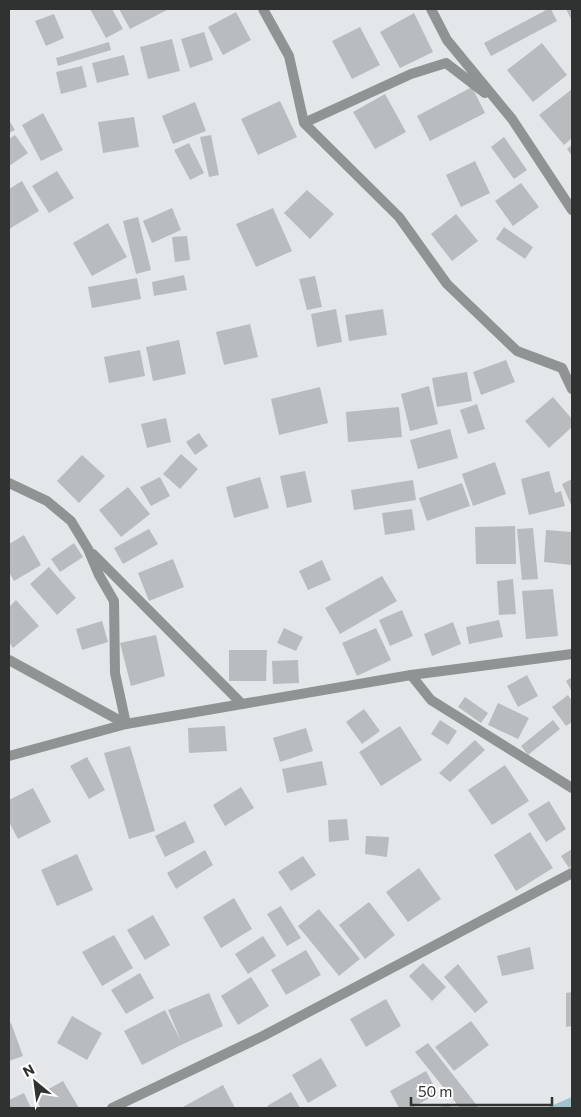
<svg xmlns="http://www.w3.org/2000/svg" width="581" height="1117" font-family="Commissioner,sans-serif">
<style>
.green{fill:#a2c2cc}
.building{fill:#b9bcbf}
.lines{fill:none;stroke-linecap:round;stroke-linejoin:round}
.lane{stroke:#909393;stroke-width:10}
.street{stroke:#909393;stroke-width:10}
</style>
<rect width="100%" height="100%" fill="#e3e7e9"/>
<!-- green -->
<path class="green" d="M572 1097V1108H546Z"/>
<!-- building -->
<path class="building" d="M90 9H112L123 29 106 38Z
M119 9H166L167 10 130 29Z
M548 9H551L557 21 491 56 484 43Z
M566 9H572V21Z
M236 12 251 40 223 55 208 27Z
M414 13 433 52 400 68 380 32Z
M54 14 64 38 46 46 35 21Z
M360 27 380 65 352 79 332 41Z
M204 32 213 60 190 68 181 39Z
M172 39 180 71 148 79 140 47Z
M109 42 111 50 58 66 56 58Z
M542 43 567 75 533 102 507 70Z
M124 55 129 75 97 83 92 63Z
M82 66 87 87 61 94 56 72Z
M472 87 485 113 430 141 417 116Z
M572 89V138L564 145 539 115Z
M385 94 406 132 375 149 353 112Z
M280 101 297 137 258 155 241 119Z
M195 102 206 131 173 144 162 116Z
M43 113 63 150 41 161 22 125Z
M134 117 139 147 103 153 98 122Z
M9 120 15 130 9 133Z
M15 135 28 153 9 166V139Z
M211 135 219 175 209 177 200 137Z
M504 137 527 170 514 179 491 147Z
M189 143 204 173 190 180 174 150Z
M572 145V156L567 149Z
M475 161 490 193 461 207 446 175Z
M57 171 74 198 49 213 32 186Z
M22 181 39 211 9 229V189Z
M521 183 539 207 513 226 495 201Z
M307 190 334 214 310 239 284 213Z
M172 208 181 230 152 243 143 221Z
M273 208 292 251 256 267 236 224Z
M456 214 478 241 452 261 431 234Z
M138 217 151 270 136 274 123 221Z
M108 223 127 257 92 276 73 243Z
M504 227 533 247 525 259 496 239Z
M187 236 190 260 175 262 172 237Z
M184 275 187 290 154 296 152 282Z
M315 276 322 307 307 310 299 279Z
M137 278 141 299 92 308 88 287Z
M336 309 342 342 317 347 311 314Z
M383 309 387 335 349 341 345 315Z
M250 324 258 357 224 365 216 332Z
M179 340 186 374 153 381 146 347Z
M140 350 145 376 109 383 104 357Z
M506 360 515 382 481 395 473 372Z
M467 372 472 401 437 407 432 378Z
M429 386 438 424 410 431 401 394Z
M320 387 328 423 279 435 271 399Z
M553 397 572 419V427L549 448 525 421Z
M477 404 485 429 468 434 460 410Z
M399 407 402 437 348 442 346 412Z
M166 418 171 442 147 448 141 424Z
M450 429 458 458 418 469 410 440Z
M199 433 208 446 195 455 186 442Z
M181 454 198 469 180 489 163 474Z
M82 455 105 476 79 503 57 481Z
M495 462 506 494 473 506 462 474Z
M305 471 312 502 287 508 280 476Z
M549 471 555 493 561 491 565 506 529 515 521 479Z
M160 477 170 496 151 506 140 487Z
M260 477 269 508 234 518 226 487Z
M572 479V507L562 484Z
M413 480 416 500 354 510 351 490Z
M462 483 470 506 427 521 419 498Z
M128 487 150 514 121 537 99 510Z
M412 509 415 530 385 535 382 513Z
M515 526 516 564H476L475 527Z
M533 528 538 579 522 580 517 529Z
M149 529 158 544 123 564 114 548Z
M546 530 572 532V565L544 562Z
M24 535 41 565 14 581 9 572V544Z
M74 543 83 557 60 572 51 559Z
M173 559 184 587 149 601 138 573Z
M322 560 331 580 308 590 299 571Z
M49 567 76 598 57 615 30 584Z
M382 576 397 601 340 634 325 608Z
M513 579 516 614 499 615 497 581Z
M553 589 558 636 526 639 522 591Z
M16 600 39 626 13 648 9 642V607Z
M402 610 413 636 390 646 379 620Z
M499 620 503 637 469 644 466 627Z
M102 621 108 642 82 650 76 629Z
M453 622 461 644 432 656 424 634Z
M284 628 303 637 296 651 277 643Z
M376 628 391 660 357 676 342 643Z
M156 635 165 676 131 686 120 643Z
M229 650H267L266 681H229Z
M298 660 299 683 273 684 272 661Z
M527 675 538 696 518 707 507 686Z
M572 677V692L566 681Z
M568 695 572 701V722L566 726 552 707Z
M465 697 488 713 481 723 458 707Z
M498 703 529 718 518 739 488 725Z
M364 709 380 731 362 744 346 722Z
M440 720 457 731 448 745 431 734Z
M553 720 560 729 528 755 521 746Z
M225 726 227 751 189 753 188 728Z
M400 726 422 760 381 786 359 752Z
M306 728 313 751 280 762 273 738Z
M475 740 485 750 450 782 439 773Z
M130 746 155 831 129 839 104 753Z
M87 757 105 790 89 799 70 766Z
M322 761 327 785 287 793 282 769Z
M505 765 529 801 492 825 468 790Z
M241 787 254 808 225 826 213 805Z
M33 788 51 822 18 839 9 822V800Z
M549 801 566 829 546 842 528 814Z
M347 819 349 840 329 842 328 820Z
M185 821 195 842 165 857 155 836Z
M530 832 553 868 516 891 494 855Z
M366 836 389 837 387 857 365 854Z
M572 849V865L569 868 561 856Z
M205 850 213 865 176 889 167 873Z
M77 854 93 890 57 906 41 870Z
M303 856 316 875 291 891 278 872Z
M419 868 441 899 408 922 386 892Z
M234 898 252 929 221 948 203 917Z
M369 902 395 935 365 959 339 925Z
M281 906 301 938 287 946 267 914Z
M319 909 360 959 339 976 298 926Z
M153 915 170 945 145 960 127 930Z
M114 935 133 968 102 986 82 952Z
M263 936 276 956 248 974 235 954Z
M530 947 534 969 502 976 497 956Z
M306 950 321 975 286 995 271 970Z
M423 963 446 987 432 1001 409 976Z
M458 964 488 1002 475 1013 444 977Z
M140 973 154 998 126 1014 111 990Z
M251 977 269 1006 238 1025 221 996Z
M572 992V1026L566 1027V993Z
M209 993 223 1026 183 1044 142 1065 124 1031 165 1010 181 1041 168 1010Z
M386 999 401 1026 366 1047 350 1019Z
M72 1016 102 1033 87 1060 57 1043Z
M471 1021 489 1045 454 1071 435 1047Z
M11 1023 23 1056 9 1061V1024Z
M428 1043 479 1108H460L415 1052Z
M321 1058 337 1086 308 1103 292 1075Z
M426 1071 438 1093 412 1108H399L390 1091Z
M63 1081 79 1108H41L34 1097Z
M223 1085 235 1108H181Z
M291 1092 300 1108H269L267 1106Z
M24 1093 31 1108H9V1100Z
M448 1103 451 1108H438Z"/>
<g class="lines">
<!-- lane -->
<path class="lane" d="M9 660 126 724
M411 675 431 700 572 788"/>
<!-- street -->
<path class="street" d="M263 9 289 56 304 123 399 217 447 284 517 351 562 368 572 389
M431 9 447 40 512 119 572 210
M304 123 411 74 446 63 485 93
M9 483 47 501 71 521 88 549 99 575 114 601 115 673 126 724
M93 554 242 704
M9 756 126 724 411 675 572 654
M112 1108 263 1036 572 873"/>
</g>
<!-- border -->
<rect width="581" height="1117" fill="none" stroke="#303232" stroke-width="20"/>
<!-- north arrow -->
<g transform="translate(35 1082) rotate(331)" stroke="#ffffff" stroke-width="4" paint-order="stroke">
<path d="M0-4L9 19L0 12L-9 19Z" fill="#303232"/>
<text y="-8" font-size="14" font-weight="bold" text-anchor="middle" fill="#303232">N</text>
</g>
<!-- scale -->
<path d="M411 1097v8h141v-8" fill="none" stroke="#303232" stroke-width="2.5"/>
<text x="418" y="1097" font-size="15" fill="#303232" stroke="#ffffff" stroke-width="4" paint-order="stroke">50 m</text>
</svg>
